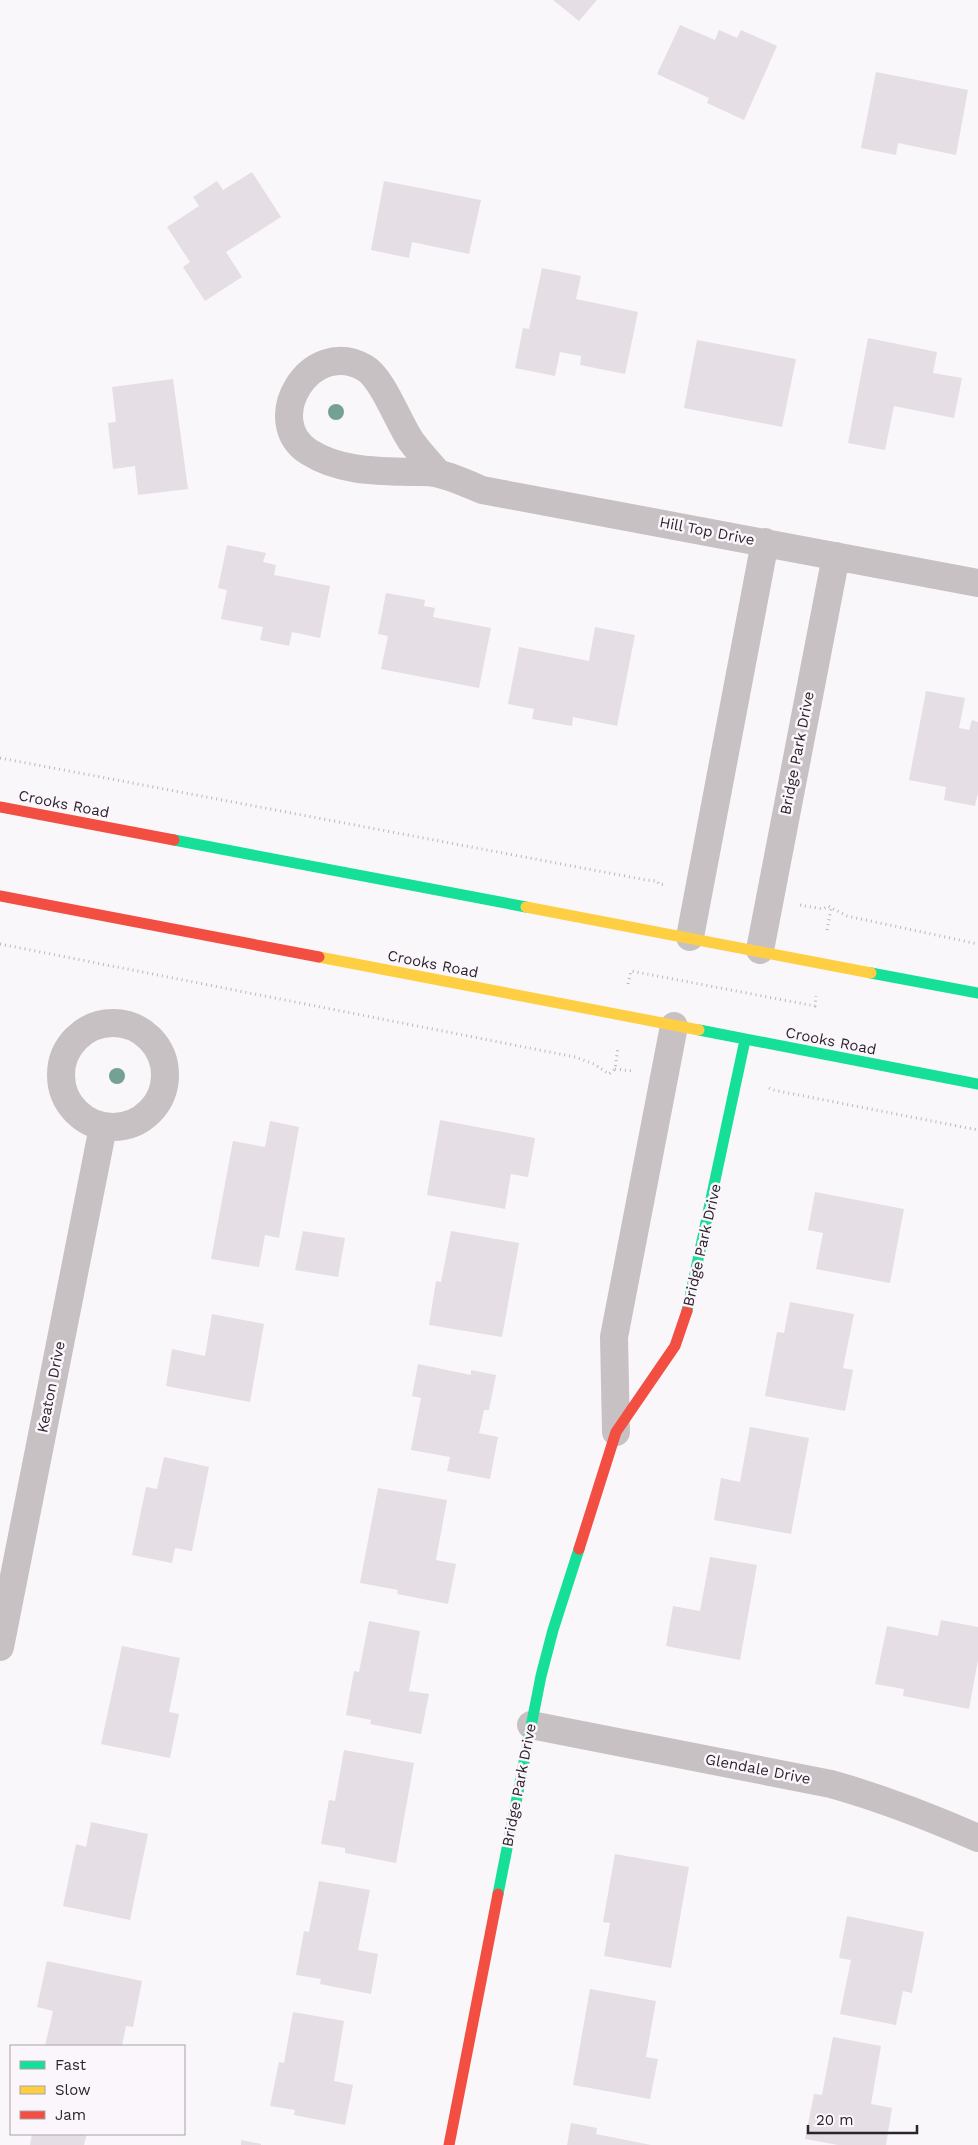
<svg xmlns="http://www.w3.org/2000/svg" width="978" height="2145" font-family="'Work Sans',sans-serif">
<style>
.building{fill:#e5dee4}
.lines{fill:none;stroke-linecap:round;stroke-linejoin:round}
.path{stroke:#bbb7b9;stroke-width:3;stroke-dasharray:1 4;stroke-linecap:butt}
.street{stroke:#c8c1c3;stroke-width:28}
.fast{stroke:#16e098;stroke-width:11}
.slow{stroke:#ffcf43;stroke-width:11}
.jam{stroke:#f24e42;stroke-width:11}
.tree{fill:#73a294}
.labels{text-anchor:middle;stroke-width:5;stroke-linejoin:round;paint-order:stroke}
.street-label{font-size:15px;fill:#2d232e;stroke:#fbf6fb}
</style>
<rect width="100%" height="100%" fill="#faf7fa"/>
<!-- building -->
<path class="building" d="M553 0H597L579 21Z
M680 25 715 40 719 30 737 38 741 30 777 46 744 120 707 103 709 98 657 74Z
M876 72 968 90 956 155 898 143 896 155 861 148Z
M252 172 281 217 226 252 242 277 205 301 183 267 190 262 167 227 199 206 193 197 217 181 223 190Z
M384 181 481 200 469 254 412 242 409 258 371 250Z
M542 268 581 276 576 299 638 312 625 374 580 365 581 356 560 352 555 376 515 368 523 328 529 329Z
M868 338 937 352 933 373 962 378 954 418 894 406 885 450 848 443Z
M697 340 796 359 782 427 684 408Z
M173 379 188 489 138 495 135 466 113 469 108 423 116 422 112 387Z
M227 545 266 553 263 562 276 565 274 575 330 586 320 638 292 632 289 646 260 640 263 627 221 619 227 590 218 588Z
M386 593 425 600 424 606 435 608 433 617 491 628 479 688 381 669 388 636 378 634Z
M595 627 635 635 617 726 573 717 572 726 532 719 534 709 508 704 519 647 589 661Z
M926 691 965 698 959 728 969 730 972 720 978 722V793L975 806 944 800 946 787 909 780Z
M440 1120 535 1138 528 1177 511 1174 505 1209 427 1195Z
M270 1121 299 1127 279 1238 265 1235 259 1267 211 1259 233 1141 265 1147Z
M815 1192 904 1209 890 1283 816 1269 823 1233 808 1230Z
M303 1231 345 1238 338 1277 295 1270Z
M451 1231 519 1243 502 1337 429 1325 436 1281 441 1282Z
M790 1302 854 1314 843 1368 853 1370 845 1411 765 1396 777 1332 784 1333Z
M212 1314 264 1324 250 1402 166 1386 172 1349 205 1356Z
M418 1364 471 1375V1370L496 1375 489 1410H484L479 1433 498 1437 490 1479 447 1471 450 1457 411 1450 421 1398 412 1396Z
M750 1427 809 1438 791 1534 714 1520 721 1478 740 1482Z
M164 1457 209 1467 192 1551 175 1548 172 1563 132 1555 146 1487 157 1489Z
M378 1488 447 1500 436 1560 456 1564 448 1604 397 1594 398 1590 360 1583Z
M710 1557 757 1565 740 1660 666 1646 673 1606 700 1611Z
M941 1620 978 1627V1660L969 1709 903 1696 904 1689 875 1684 887 1626 938 1636Z
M369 1621 420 1631 409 1691 429 1694 421 1734 370 1724 371 1720 346 1715 354 1671 359 1672Z
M122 1646 180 1658 169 1712 179 1714 170 1758 101 1744Z
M344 1750 414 1763 396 1863 345 1853V1848L321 1844 329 1800 335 1801Z
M91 1822 148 1834 130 1920 63 1906 76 1844 86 1847Z
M615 1854 689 1867 671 1968 604 1956 610 1923 603 1922Z
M319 1881 370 1890 358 1950 378 1954 371 1994 320 1984 321 1979 296 1975 304 1931 309 1932Z
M847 1916 924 1932 912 1993 903 1991 896 2025 840 2014 851 1960 839 1958Z
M47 1961 142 1981 133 2027 126 2026 122 2046H45L53 2011 37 2007Z
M590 1989 656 2001 646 2057 658 2059 650 2099 573 2085Z
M293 2012 344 2021 334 2081 353 2085 345 2125 294 2115 295 2110 270 2106 279 2062 284 2063Z
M833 2037 881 2046 871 2104 892 2108 886 2145H838L805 2139 814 2094 822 2095Z
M571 2123 597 2128 596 2134 651 2145H567Z
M32 2134H87L84 2145H30Z
M241 2140 261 2144V2145H241Z"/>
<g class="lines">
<!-- path -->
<path class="path" d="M0 758 646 880 657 881 659 884 666 885
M800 905 823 909 828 906 847 916 978 944
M827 930 831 909
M0 944 575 1057 594 1064 609 1074 615 1069 618 1047
M628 984 631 971 815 1006 816 996
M615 1069 632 1071
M769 1088 773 1090 978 1130"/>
<!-- street -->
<path class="street" d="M438 473C429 463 419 452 411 441 398 422 383 379 365 368 310 336 260 421 309 452 339 471 375 471 409 472 418 472 430 471 439 474 453 477 468 484 482 490L978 583
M690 937 765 542
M760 950 836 556
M61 1075a52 52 0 1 1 104 0a52 52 0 1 1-104 0Z
M616 1432 614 1337 674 1026
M0 1647 103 1127
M531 1725 831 1784C881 1798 930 1817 978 1838"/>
<!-- fast -->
<path class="fast" d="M174 840 526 907
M871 973 978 993
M699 1030 978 1084
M687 1311 745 1040
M498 1894 541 1676 553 1630 579 1549"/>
<!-- slow -->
<path class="slow" d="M526 907 871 973
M319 957 699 1030"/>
<!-- jam -->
<path class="jam" d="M0 807 174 840
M0 896 319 957
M579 1549 616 1432 675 1346 687 1311
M449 2145 498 1894"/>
</g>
<!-- trees -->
<g class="tree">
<circle cx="336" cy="412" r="8"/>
<circle cx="117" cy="1076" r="8"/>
</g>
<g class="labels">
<!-- street labels -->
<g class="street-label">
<text transform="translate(707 531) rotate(11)" y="5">Hill Top Drive</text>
<text transform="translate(797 753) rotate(-79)" y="5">Bridge Park Drive</text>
<text transform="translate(64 804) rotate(11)" y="5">Crooks Road</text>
<text transform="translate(433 964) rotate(11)" y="5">Crooks Road</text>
<text transform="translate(831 1041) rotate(11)" y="5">Crooks Road</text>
<text transform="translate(702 1245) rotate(-77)" y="5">Bridge Park Drive</text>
<text transform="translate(51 1387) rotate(-79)" y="5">Keaton Drive</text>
<text transform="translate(758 1769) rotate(11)" y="5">Glendale Drive</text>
<text transform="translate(519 1785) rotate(-79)" y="5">Bridge Park Drive</text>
</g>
</g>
<!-- legend -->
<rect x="10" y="2045" width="175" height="90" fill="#fbf6fb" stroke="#a9a2a9"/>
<rect x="20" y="2061" width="25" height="8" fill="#16e098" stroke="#a9a2a9"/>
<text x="55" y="2070" font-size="15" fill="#2d232e">Fast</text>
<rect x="20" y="2086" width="25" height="8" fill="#ffcf43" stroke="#a9a2a9"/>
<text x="55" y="2095" font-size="15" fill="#2d232e">Slow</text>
<rect x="20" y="2111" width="25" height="8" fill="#f24e42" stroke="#a9a2a9"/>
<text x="55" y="2120" font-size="15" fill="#2d232e">Jam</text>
<!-- scale -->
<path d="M808 2125v8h109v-8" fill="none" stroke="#2d232e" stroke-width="2.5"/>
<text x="816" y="2125" font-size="15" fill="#2d232e" stroke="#fbf6fb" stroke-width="4" paint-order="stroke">20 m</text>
</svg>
